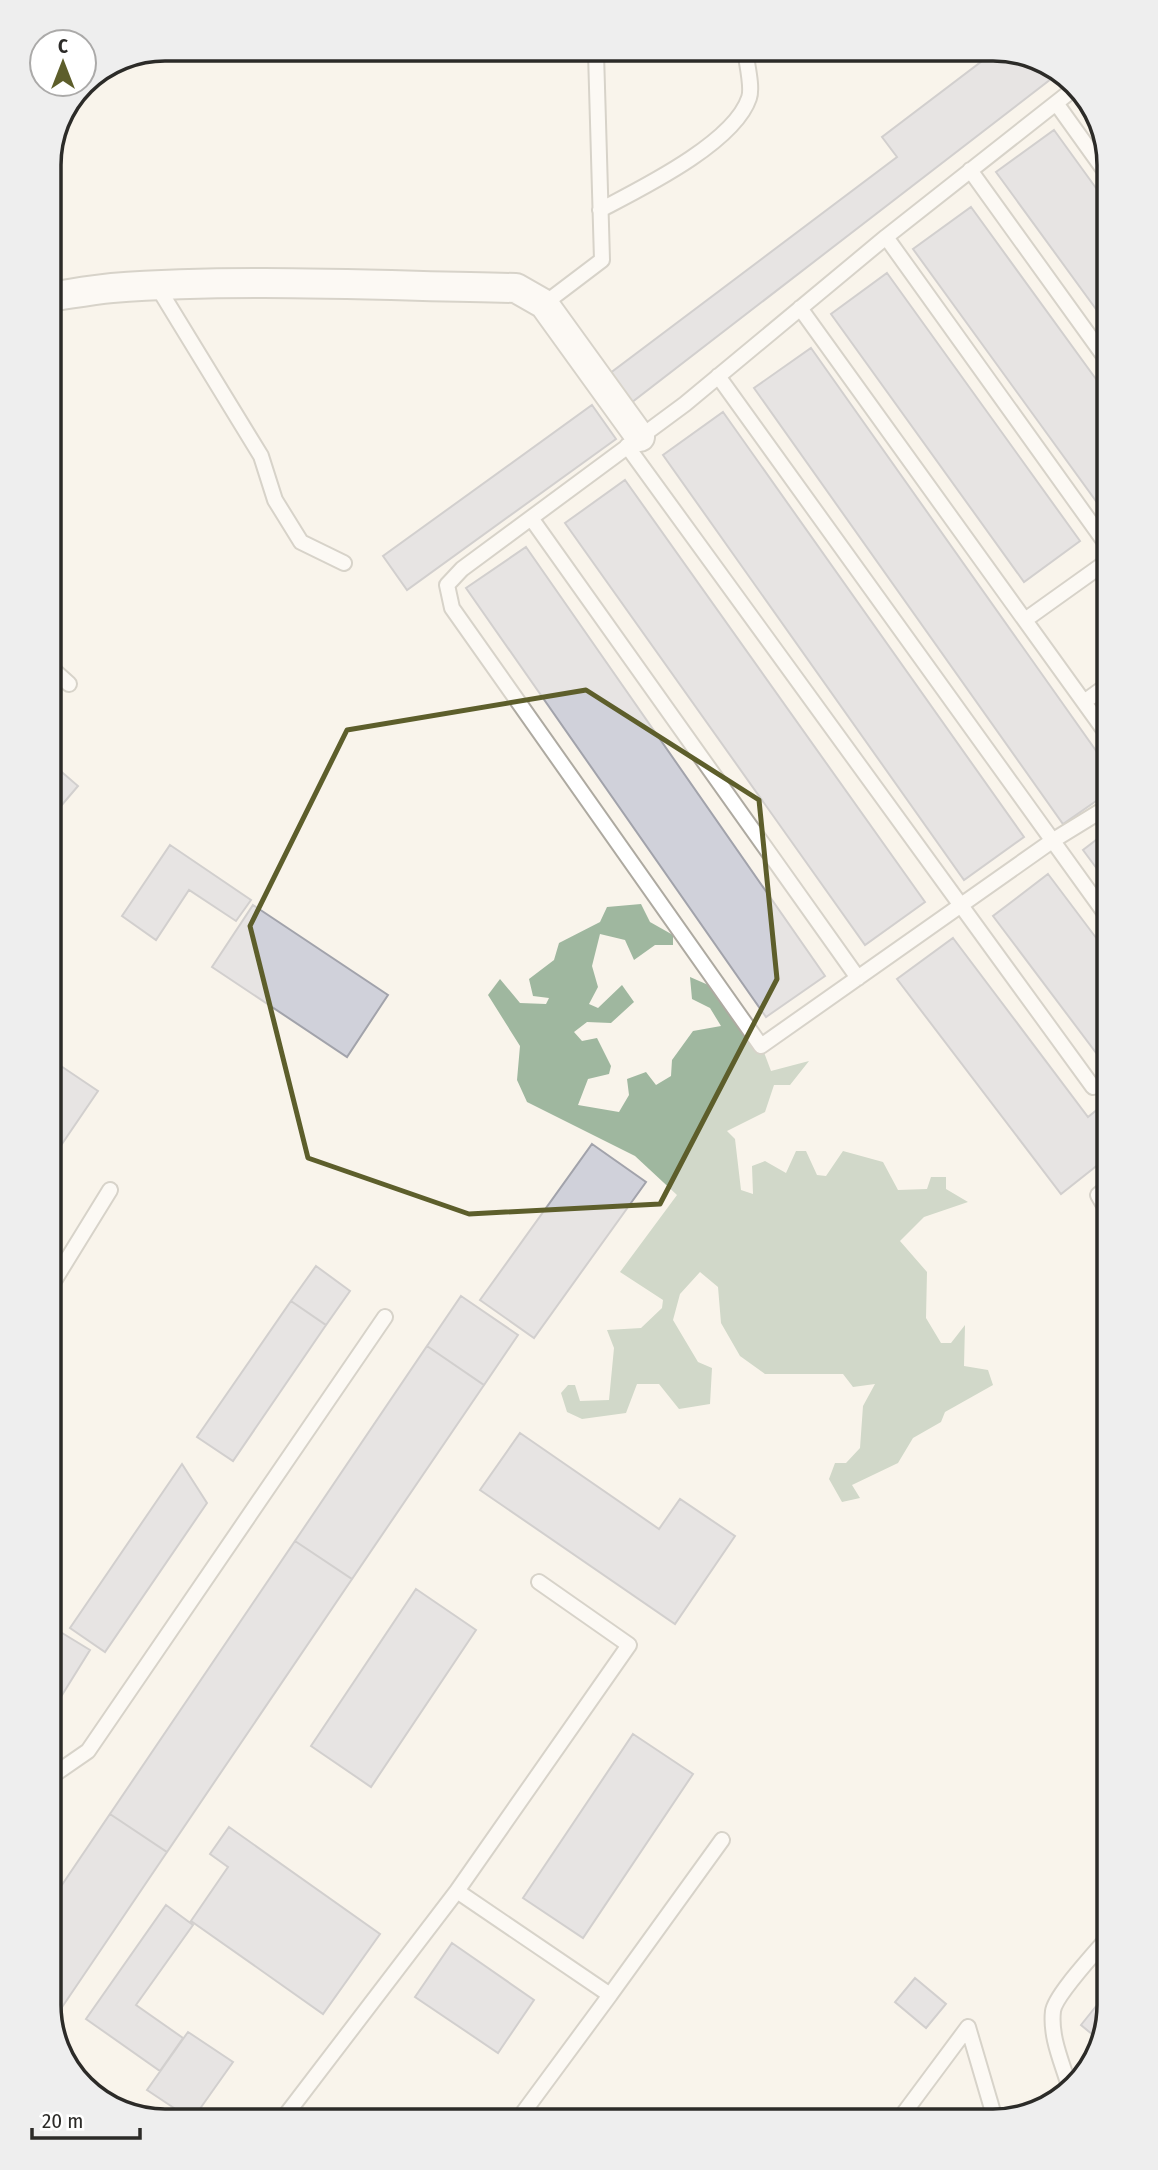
<svg xmlns="http://www.w3.org/2000/svg" width="1158" height="2170" font-family="'Fira Sans Condensed',sans-serif">
<style>
.forest{fill:#9fb79f}
.building{fill:#d0d1da;stroke:#a2a3ab;stroke-width:2}
.lines{fill:none;stroke-linecap:round;stroke-linejoin:round}
.service-casing{stroke:#aeaaa1;stroke-width:18}
.minor-casing{stroke:#aeaaa1;stroke-width:32}
.service{stroke:#fff;stroke-width:14}
.minor{stroke:#fff;stroke-width:28}
.marked{fill:none;stroke:#5d5e2b;stroke-width:5;stroke-linejoin:round}
.rim{fill:none;stroke:#2c2b28;stroke-width:3.5}
</style>
<rect width="100%" height="100%" fill="#f9f4eb"/>
<!-- forest -->
<path class="forest" d="M641 904 650 922 673 935V945H655L634 960 625 940 600 934 592 966 598 987 589 1004 598 1008 622 985 634 1002 611 1023 587 1022 574 1032 582 1041 597 1038 611 1066 609 1074 588 1079 578 1105 619 1112 629 1095 627 1079 646 1072 656 1085 671 1076 672 1060 693 1031 721 1026 710 1008 692 999 690 977 713 987 749 1042 762 1047 771 1071 809 1061 790 1085H774L765 1112 727 1131 735 1139 741 1190 753 1194 752 1166 765 1161 786 1173 796 1151H806L817 1175 826 1176 843 1151 883 1162 898 1190 927 1189 931 1177H946V1189L968 1202 924 1217 900 1241 927 1272 926 1318 941 1343H951L965 1325 964 1366 988 1370 993 1385 945 1412 941 1422 913 1438 898 1463 852 1485 860 1498 842 1502 829 1479 835 1463H846L860 1448 863 1406 875 1384 853 1387 843 1374H765L740 1356 721 1323 718 1287 700 1272 680 1294 673 1320 698 1362 712 1368 710 1404 679 1409 659 1384H637L626 1413 582 1419 567 1412 561 1393 568 1385H575L580 1401 609 1400 614 1348 607 1330 641 1328 662 1308 663 1300 620 1272 677 1195 635 1156 527 1102 517 1080 520 1046 488 995 500 979 520 1003 546 1004 549 998 533 996 529 979 554 960 559 943 600 922 607 907Z"/>
<!-- building -->
<path class="building" d="M998 49 1060 72 627 406 605 377 897 157 882 137Z
M1091 108 1100 120 1104 141 1084 113Z
M1054 130 1109 206V327L996 172Z
M971 207 1109 397V519L913 249Z
M887 273 1080 541 1024 582 831 314Z
M811 348 1109 769V792L1063 824 754 388Z
M592 405 616 439 407 590 383 556Z
M723 412 1024 837 964 880 663 455Z
M625 480 925 902 865 945 565 523Z
M526 547 825 976 766 1017 466 588Z
M49 761 78 786 49 820Z
M1109 830V885L1083 850Z
M170 845 251 900 236 921 189 890 156 940 122 916Z
M1048 874 1109 955V1070L993 916Z
M253 905 388 995 347 1057 212 967Z
M953 938 1088 1117 1109 1100V1156L1061 1194 897 979Z
M49 1058 98 1091 49 1163Z
M592 1144 646 1182 534 1338 480 1300Z
M316 1266 350 1291 326 1325 291 1301Z
M461 1296 518 1335 484 1385 427 1346Z
M291 1301 326 1325 233 1461 197 1437Z
M427 1346 484 1385 352 1579 295 1541Z
M520 1433 659 1529 680 1499 735 1536 675 1624 480 1490Z
M182 1464 207 1503 105 1652 70 1628Z
M295 1541 352 1579 167 1852 110 1814Z
M416 1589 476 1630 371 1787 311 1746Z
M49 1625 90 1650 49 1716Z
M633 1734 693 1774 583 1938 523 1898Z
M110 1814 167 1852 52 2022 49 2005V1904Z
M229 1827 380 1934 323 2014 191 1921 228 1867 210 1854Z
M166 1905 193 1925 136 2005 183 2038 160 2071 86 2019Z
M452 1943 534 2000 498 2053 415 1997Z
M915 1978 946 2004 926 2028 895 2002Z
M1109 1990V2006L1099 2040 1081 2025Z
M188 2032 233 2062 192 2120 147 2090Z"/>
<g class="lines">
<defs>
<path id="service" d="M1075 88 886 237 685 404 462 569 447 585 452 608 761 1046 1052 841 1109 806
M1056 103 1109 177
M970 170 1109 363
M600 210C642 188 734 143 749 98 753 87 746 61 745 49
M886 237 1109 548
M157 286 261 456 275 500 301 542 344 563
M544 304 602 260 596 53 597 49
M800 308 1109 737
M718 376 1109 919
M627 446 1093 1087
M531 518 858 978
M1025 620 1109 560
M49 666 69 684
M1084 702 1109 684
M1109 1214 1098 1195 1109 1186
M49 1289 110 1190
M49 1778 88 1751 385 1317
M457 1891 610 1995 722 1840
M1069 2086C1062 2062 1050 2037 1053 2011 1055 1995 1097 1951 1109 1936
M904 2113 968 2027 993 2112
M520 2117 610 1995
M282 2120 457 1891 629 1645 539 1582"/>
<path id="minor" d="M49 297C70 294 91 290 112 288 246 278 382 286 516 288L544 304 640 437"/>
</defs>
<!-- service casing -->
<use href="#service" class="service-casing"/>
<!-- minor casing -->
<use href="#minor" class="minor-casing"/>
<!-- service -->
<use href="#service" class="service"/>
<!-- minor -->
<use href="#minor" class="minor"/>
</g>
<!-- marked area -->
<path d="M0 0H1158V2170H0ZM586 690 759 800 777 979 660 1204 469 1214 308 1158 250 926 347 730Z" fill="#f9f4eb" fill-opacity=".55" fill-rule="evenodd"/>
<path class="marked" d="M586 690 759 800 777 979 660 1204 469 1214 308 1158 250 926 347 730Z"/>
<!-- crop -->
<path d="M0 0H1158V2170H0ZM165 61H993A104 104 0 0 1 1097 165V2005A104 104 0 0 1 993 2109H165A104 104 0 0 1 61 2005V165A104 104 0 0 1 165 61Z" fill="#eee" fill-rule="evenodd"/>
<path class="rim" d="M165 61H993A104 104 0 0 1 1097 165V2005A104 104 0 0 1 993 2109H165A104 104 0 0 1 61 2005V165A104 104 0 0 1 165 61Z"/>
<!-- north arrow -->
<g transform="translate(63 63)"><circle r="33" fill="#ffffff" stroke="#abaaa9" stroke-width="2"/>
<path d="M0-5L12 26L0 18L-12 26Z" fill="#5d5e2b"/>
<text y="-10" font-size="19" font-weight="bold" text-anchor="middle" fill="#2c2b28">С</text>
</g>
<!-- scale -->
<path d="M32 2128v10h108v-10" fill="none" stroke="#2c2b28" stroke-width="3.5"/>
<text x="42" y="2128" font-size="21" fill="#2c2b28" stroke="#ffffff" stroke-width="5" paint-order="stroke">20 m</text>
</svg>
